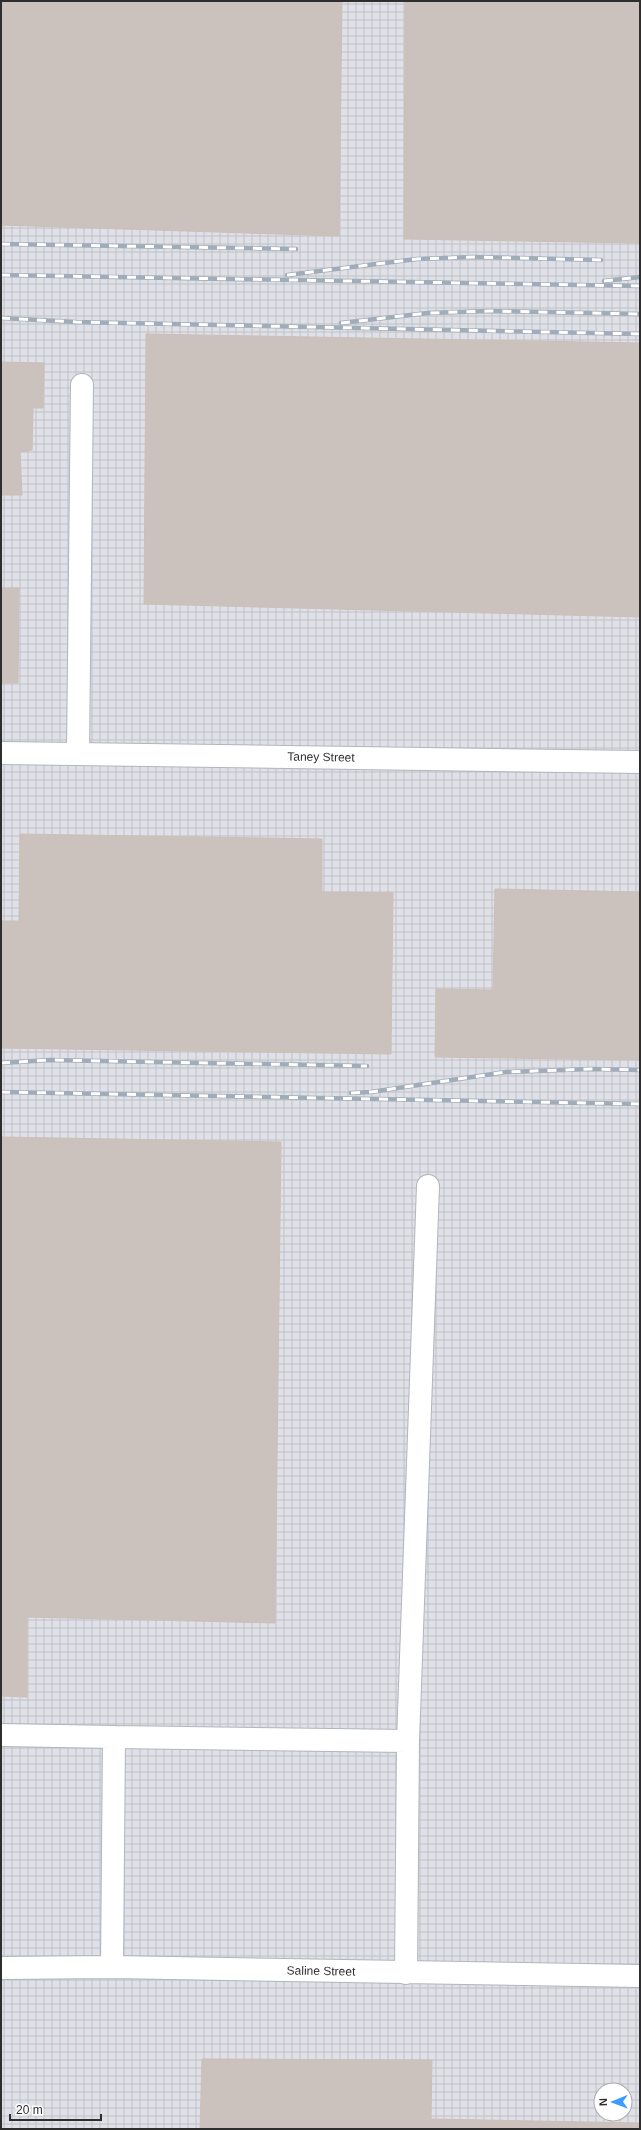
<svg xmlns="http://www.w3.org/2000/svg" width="641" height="2130" font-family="Arial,sans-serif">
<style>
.industrial{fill:url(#industrial-grid);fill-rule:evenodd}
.building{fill:#cbc2bd;stroke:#ccbfb8}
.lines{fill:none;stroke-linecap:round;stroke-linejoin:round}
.minor-casing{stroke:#afb6be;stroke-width:24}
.minor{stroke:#fff;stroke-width:22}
.rail-casing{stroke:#a1acb9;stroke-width:4.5}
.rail{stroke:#fff;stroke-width:3;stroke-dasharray:9;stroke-linecap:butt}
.labels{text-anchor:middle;stroke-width:4;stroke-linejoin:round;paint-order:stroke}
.street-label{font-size:12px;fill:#2e2e2e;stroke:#fff}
</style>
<defs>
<pattern id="industrial-grid" width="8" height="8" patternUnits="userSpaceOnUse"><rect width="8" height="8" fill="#e0e0e8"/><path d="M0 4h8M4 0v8" fill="none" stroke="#c0c0c7"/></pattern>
</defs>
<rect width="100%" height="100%" fill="#f0e4df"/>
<!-- industrial -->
<path class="industrial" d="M1 1H640V2129H1ZM601 2090H625V2114H601Z"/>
<!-- building -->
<path class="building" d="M1 1H342L339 236 1 225Z
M405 1H640V243L404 239Z
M146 334 640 343V617L144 604Z
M1 362 44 363 43 408H33L32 450 20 452 22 495H1Z
M1 588H19L18 683H1Z
M20 834 322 839V892L393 893 391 1054 1 1048V921H19Z
M495 889 640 892V1060L435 1057 436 989 493 990Z
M1 1137 281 1142 275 1623 27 1617V1697L1 1696Z
M202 2059 432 2060 431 2119 640 2123V2129H200Z"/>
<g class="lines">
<defs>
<path id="minor" d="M1 753 640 762
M78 753 82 385
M1 1735 114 1737 112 1967
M114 1737 408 1741 406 1973
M408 1741 428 1186
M1 1968 112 1967 640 1976"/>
</defs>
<!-- minor casing -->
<use href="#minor" class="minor-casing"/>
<!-- minor -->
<use href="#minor" class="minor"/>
<defs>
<path id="rail" d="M1 244 296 249
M1 275 640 286
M287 275 417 259 473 257 601 260
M604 281 640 277
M1 318 76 322 640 334
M341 323 428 313 490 311 640 314
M1 1063 50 1060 367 1066
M1 1092 640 1104
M351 1093 371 1092 506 1072 590 1069 640 1070"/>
</defs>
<!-- rail casing -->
<use href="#rail" class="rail-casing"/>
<!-- rail -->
<use href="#rail" class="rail"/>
</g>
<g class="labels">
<!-- street labels -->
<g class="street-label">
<text transform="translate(321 757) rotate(1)" y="4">Taney Street</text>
<text transform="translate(321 1971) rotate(1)" y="4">Saline Street</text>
</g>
</g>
<!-- border -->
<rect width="641" height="2130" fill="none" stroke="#2e2e2e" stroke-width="4"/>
<!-- north arrow -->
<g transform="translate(613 2102) rotate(269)"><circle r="19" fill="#ffffff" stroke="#ababab"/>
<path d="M0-3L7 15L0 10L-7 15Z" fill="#3d9cff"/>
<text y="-6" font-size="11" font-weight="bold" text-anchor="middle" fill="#2e2e2e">N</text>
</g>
<!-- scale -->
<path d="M10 2114v6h91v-6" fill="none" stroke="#2e2e2e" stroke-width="2"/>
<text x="16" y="2114" font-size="12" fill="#2e2e2e" stroke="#ffffff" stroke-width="3" paint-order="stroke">20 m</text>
</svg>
